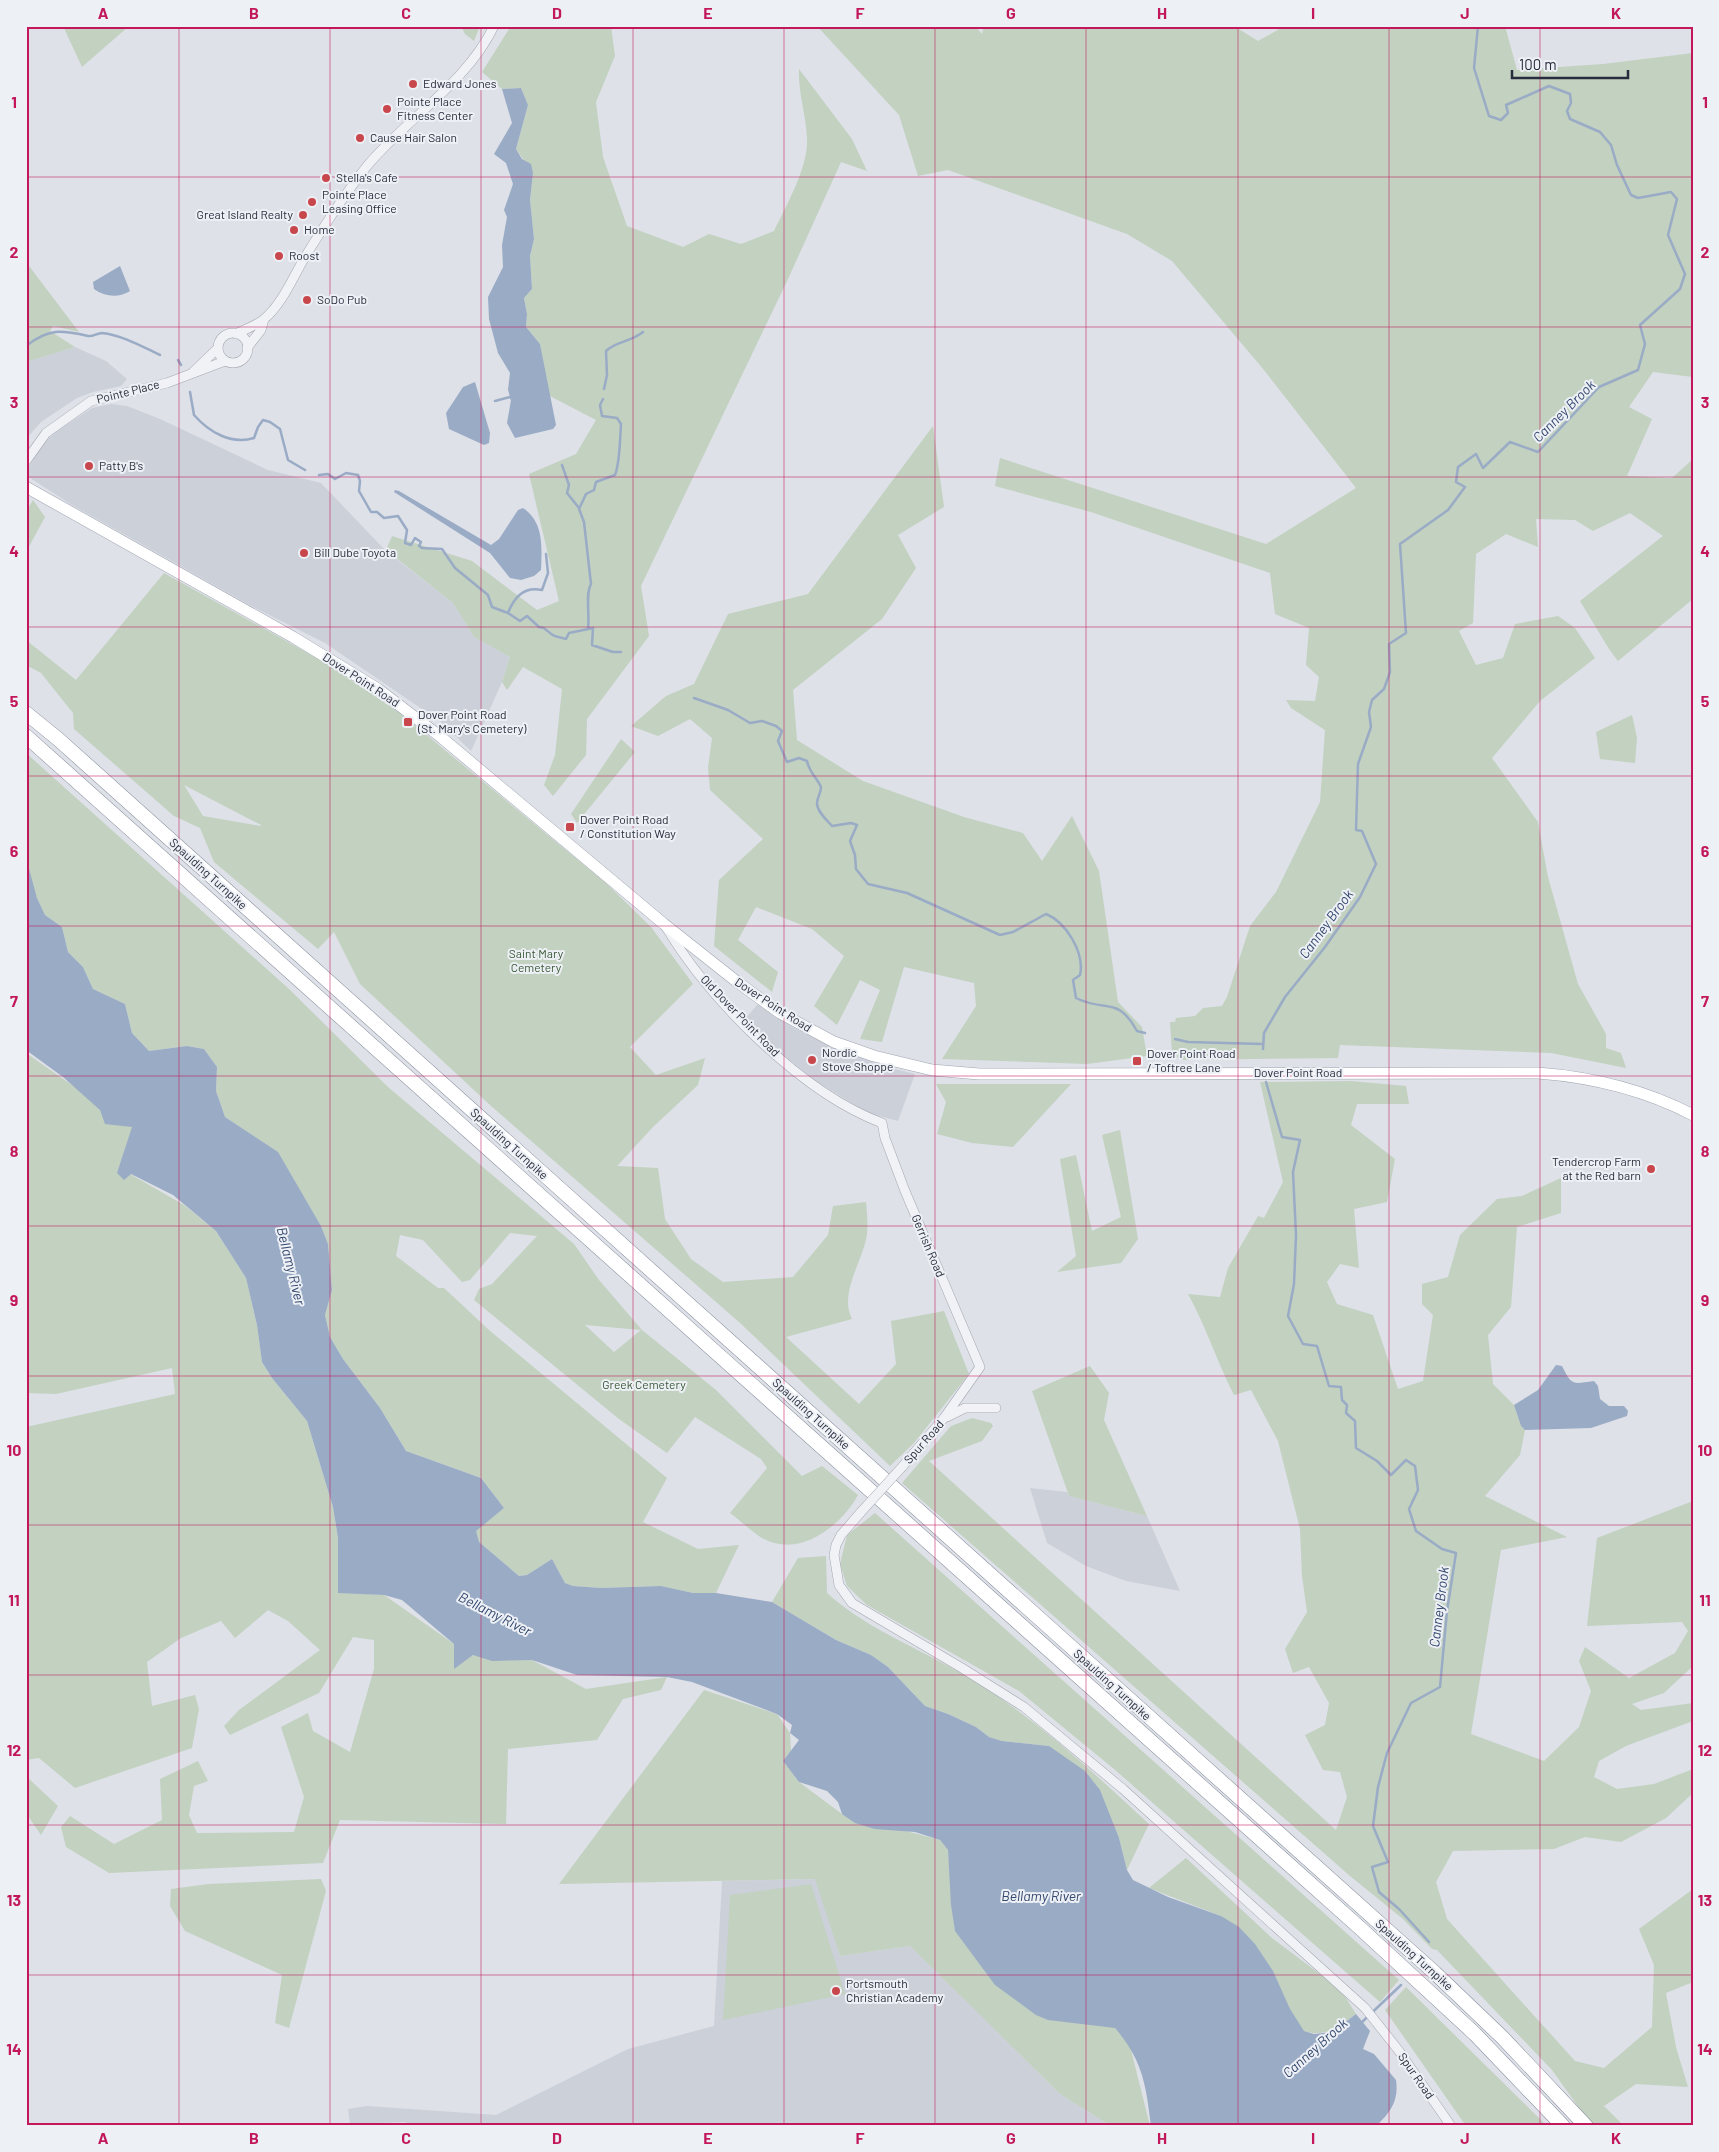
<svg xmlns="http://www.w3.org/2000/svg" width="1719" height="2152" font-family="Barlow,sans-serif">
<style>
.built{fill:#ccd0d9}
.green{fill:#c2d1c0;fill-rule:evenodd}
.water{fill:#9aabc6}
.lines{fill:none;stroke-linecap:round;stroke-linejoin:round}
.stream{stroke:#9aabc6;stroke-width:2.5}
.minor-casing{stroke:#a4a7b1;stroke-width:10}
.major-casing{stroke:#9ea4b2;stroke-width:12}
.highway-casing{stroke:#868d9d;stroke-width:15}
.minor{stroke:#f1f2f6;stroke-width:9}
.major{stroke:#fff;stroke-width:11}
.highway{stroke:#fff;stroke-width:14}
.minor-bridge-casing{stroke:#a4a7b1;stroke-width:10;stroke-linecap:butt}
.minor-bridge{stroke:#f1f2f6;stroke-width:9}
.grid{fill:none;stroke:#c2185b;stroke-width:1;stroke-opacity:0.55}
.poi-dot{fill:#c8474d;stroke:#edf0f5;stroke-width:2}
.labels{text-anchor:middle;stroke-width:4;stroke-linejoin:round;paint-order:stroke}
.poi-label{font-size:12px;fill:#282d3d;stroke:#edf0f5;text-anchor:start}
.street-label{font-size:12px;fill:#282d3d;stroke:#edf0f5}
.park-label{font-size:12px;fill:#395836;stroke:#edf0f5}
.water-label{font-size:14px;font-style:italic;fill:#34486f;stroke:#edf0f5}
.neatline{fill:none;stroke:#c2185b;stroke-width:2}
.grid-label{font-size:16px;text-anchor:middle;font-weight:bold;fill:#c2185b}
</style>
<rect width="100%" height="100%" fill="#dee1e7"/>
<!-- built -->
<path class="built" d="M75 347 106 361 127 379 121 386 93 392 77 398 41 422 26 439V362Z
M111 404 127 406 160 419 268 470 321 483 385 550 453 603 474 637 510 657 502 682 471 751 441 722 325 643 257 609 72 505 27 476 29 467 42 445 55 432 92 408Z
M758 1004 792 1027 839 1050 887 1067 915 1074 898 1121 868 1113 816 1081 785 1056 745 1019Z
M1030 1488 1067 1492 1069 1496 1147 1516 1180 1591 1126 1581 1086 1566 1047 1543Z
M816 1879 840 1956 910 1946 1060 2094 1111 2126H414L405 2122 350 2124 348 2109 367 2106 496 2115 628 2049 714 2026 722 1881Z"/>
<!-- green -->
<path class="green" d="M63 26H129L82 67Z
M461 26H480L474 41 465 34Z
M511 26H611L615 56 596 102 603 157 627 226 683 247 709 234 741 244 774 231C786 206 809 166 807 138 806 114 798 93 799 69L852 139 867 171 841 162 788 279 641 586 649 636 587 719 586 755 553 796 544 785 555 755 562 689 523 667 507 690 502 682 510 657 474 637 453 603 386 550 392 536 472 561 537 610 559 601 529 474 576 454 596 420 548 395 540 344 526 327 527 314 524 298 532 289 530 256 534 239 530 200 533 173 516 149 528 105 521 88 502 89 482 72Z
M817 26H975L982 34 984 26H1234L1258 41 1285 26H1505L1517 70 1603 64 1693 53V377L1653 372 1629 407 1652 419 1627 476 1672 478 1693 459V599L1618 661 1609 649 1580 601 1663 536 1630 513 1593 531 1575 520 1536 519 1538 547 1506 534 1476 554 1473 623 1459 631 1476 665 1503 658 1515 624 1558 616 1575 628 1595 658 1540 701 1492 758 1538 822 1548 877 1578 984 1606 1034V1048L1621 1053 1626 1068 1551 1053 1340 1045 1338 1058 1181 1060 1172 1053 1170 1022H1175L1176 1018 1195 1016 1203 1008 1222 1006 1227 997 1250 926 1276 892 1320 802 1325 730 1291 708 1286 700 1315 701 1319 677 1306 665 1309 628 1275 614 1270 573 1091 512 995 486 1000 458 1266 544 1356 488 1264 370 1172 261 1127 234 948 170 918 176 899 115Z
M26 262 79 332 53 326 50 331 75 347 26 362Z
M933 426 944 507 898 535 916 568 882 619 793 690 797 740 863 781 964 817 1023 833 1042 861 1072 816 1099 871 1118 1002 1142 1027 1147 1056 1087 1064 942 1059 976 1006 974 983 904 967 882 1042 860 1039 880 990 860 980 837 1025 814 1006 844 956 812 929 756 907 738 940 778 972 772 992 714 946 719 880 763 839 710 790 708 768 712 738 690 719 658 736 631 726 666 696 694 684 728 614 808 594Z
M33 500 45 517 26 552V512Z
M164 573 324 662 400 713 607 884 651 927 693 984 630 1047 656 1075 705 1058 698 1085 653 1127 617 1166 658 1168 665 1219 691 1259 723 1282 793 1277 828 1235 833 1206 866 1202C867 1212 868 1223 867 1233 865 1258 838 1293 852 1319L786 1337 859 1404 896 1364 891 1321 944 1311 969 1374 914 1443 890 1466 739 1322 490 1105 360 984 334 932 318 949 214 862 200 828 174 816 74 729 73 713 41 673 26 665V640L76 680ZM184 785 261 825V826L203 816Z
M1632 715 1637 738 1635 763 1600 759 1596 732Z
M621 739 635 752 577 823 571 814Z
M26 753 289 989 388 1087 574 1244 599 1280 642 1330 716 1390 802 1476 822 1466 858 1495C841 1526 800 1558 764 1539 754 1534 740 1520 730 1513L767 1468 761 1459 695 1417 667 1453 619 1419 474 1300 479 1289 492 1284 537 1236 510 1233 470 1280 462 1282 423 1240 400 1235 396 1256 438 1288H444L489 1330 667 1478 643 1522 698 1549 739 1545 716 1593H693L661 1586 601 1588 573 1586 565 1583 552 1559 527 1575 519 1576 479 1542 475 1531 504 1508 481 1478 406 1451 380 1408 343 1359 330 1337 325 1315 332 1290 328 1244 321 1226 278 1153 225 1117 216 1091 217 1067 204 1049 187 1046 149 1051 132 1033 125 1004 93 989 83 967 68 952 62 927 45 915 37 898 28 871 26 858ZM585 1325 641 1330 614 1352Z
M26 1053 132 1127 130 1174 184 1205 216 1231 246 1278 257 1325 262 1362 272 1378 307 1421 333 1507 338 1538V1592L384 1595 454 1644V1668L473 1655 532 1660 586 1689 667 1677 661 1690 623 1699 597 1740 508 1749 506 1824 340 1820 323 1863 109 1873 66 1847 61 1827 70 1816 114 1844 162 1820 160 1779 198 1761 208 1781 194 1786 189 1815 197 1833 294 1832 304 1797 281 1727 308 1713 313 1731 350 1752 374 1669V1640L353 1637 319 1693 230 1735 224 1726 239 1710 320 1650 288 1621 268 1610 235 1638 221 1621 181 1638 147 1662 152 1706 195 1695 199 1709 192 1748 75 1788 39 1758 26 1760V1427L175 1394 172 1368 56 1394 26 1393Z
M1351 1081 1406 1086 1409 1104H1357L1351 1125 1395 1159 1387 1202 1354 1209 1359 1268 1340 1264 1327 1282 1337 1304 1373 1315 1398 1389 1423 1381 1433 1315 1422 1304V1284L1448 1277 1460 1235 1497 1199 1522 1196 1561 1178V1213L1517 1227 1511 1307 1488 1335 1493 1384 1514 1405 1521 1426 1525 1430 1520 1455 1485 1496 1567 1537 1501 1550 1471 1734 1544 1761 1579 1727 1591 1691 1579 1661 1585 1647 1629 1678 1675 1653 1688 1631 1682 1622 1587 1626 1597 1538 1693 1501V1666L1664 1693 1632 1704 1641 1710 1693 1703V1721L1626 1746 1599 1761 1594 1777 1617 1789 1654 1784 1693 1769V1793L1666 1818 1621 1842 1585 1837 1554 1849 1453 1851 1436 1882 1447 1919 1575 2061 1604 2068 1652 2027 1654 1965 1639 1929 1693 1889V1982L1666 1993 1676 2047 1688 2087 1636 2084 1604 2106 1624 2126H1592L1552 2070 1437 1950 1432 1949 1403 1919 1350 1876 902 1483 951 1426 972 1418 991 1423 993 1426 982 1441 929 1461 1336 1830 1347 1797 1340 1772 1323 1770 1305 1735 1325 1725 1329 1703 1309 1667 1293 1673 1285 1649 1307 1612 1302 1576 1300 1529 1278 1441 1251 1390 1234 1395C1217 1362 1206 1326 1188 1294L1220 1297 1228 1268 1258 1216 1264 1218 1283 1182 1260 1082Z
M936 1084H1071L1013 1147 972 1143 937 1134 946 1102Z
M1120 1130 1138 1239 1121 1263 1057 1272 1076 1256 1060 1159 1076 1155 1092 1231 1121 1217 1102 1135Z
M1090 1366 1109 1393 1104 1420 1147 1516 1069 1496 1032 1391Z
M875 1513 1399 1980 1380 2002 1114 1769 1019 1691 867 1605 847 1586 840 1564 847 1535Z
M826 1556 827 1593C871 1633 930 1652 979 1684 1042 1724 1095 1774 1149 1824L1127 1870 1119 1838 1049 1746 1002 1741 989 1737 976 1727 948 1714 925 1706 888 1667 871 1655 836 1640 772 1602 798 1558Z
M704 1690 777 1714 790 1733 791 1751 783 1761 799 1782 842 1814 940 1840 948 1850 955 1931 1115 2028 1130 2046 1150 2126H1111L1060 2094 910 1946 840 1956 815 1879 559 1884Z
M26 1779H29L58 1806 41 1835 26 1813Z
M1186 1858 1272 1938 1341 1990 1356 2014C1339 2026 1326 2038 1304 2031L1221 1916 1149 1888Z
M321 1879 326 1891 289 2028 275 2023 282 1975 185 1931 170 1906 171 1889 209 1884Z
M811 1884 845 1994 723 2020 730 1895Z
M1406 1987 1547 2126H1466L1385 2010Z"/>
<!-- water -->
<path class="water" d="M521 88 528 105 516 149 522 159 531 164 533 173 530 200 534 239 530 256 532 289 524 298 527 314 526 327 540 344 556 425 553 429 515 438 507 423 511 400 508 390 510 373 498 353 489 319 488 297 503 267 502 245 507 217 504 210 513 184 506 163 494 154 512 123 502 89Z
M120 266 130 291C119 298 105 297 94 289L93 282Z
M475 382 490 433 489 443 484 445 449 429 446 413 463 387Z
M395 490 399 491 491 545 499 539 518 510 523 508C544 522 542 547 541 570L534 576 521 580 510 578 490 553 394 492Z
M26 858 37 898 45 915 62 927 68 952 83 967 93 989 125 1004 132 1033 149 1051 187 1046 204 1049 217 1067 216 1091 225 1117 278 1152 321 1226 328 1244 332 1290 325 1315 330 1337 343 1359 380 1408 406 1451 481 1478 504 1508 476 1531 479 1542 519 1576 527 1575 552 1559 565 1583 573 1586 601 1588 661 1586 693 1593H716L772 1602 836 1640 871 1655 888 1667 925 1706 948 1714 976 1727 989 1737 1002 1741 1049 1746 1085 1771 1100 1790 1119 1838 1127 1870 1133 1880 1168 1897 1221 1916 1239 1927 1255 1944 1273 1971 1290 2009 1304 2031 1314 2034 1332 2032 1356 2014 1370 2031 1363 2049 1374 2054 1396 2080C1399 2100 1391 2112 1376 2126H1151C1146 2085 1143 2061 1115 2028L1048 2020 1036 2015 995 1985 955 1931 951 1905 948 1850 940 1840 915 1832 875 1829 855 1823 842 1814 838 1802 827 1791 799 1782 783 1761 799 1740 790 1733 792 1725 777 1714 692 1682 667 1677 577 1675 532 1660 492 1661 473 1655 454 1669V1644L402 1600 384 1595 338 1593V1538L333 1507 307 1421 272 1378 262 1362 257 1325 246 1278 216 1231 173 1195 131 1174 124 1180 117 1173 132 1127 105 1124 100 1110 63 1077 26 1050Z
M1556 1365 1562 1366C1572 1386 1572 1384 1594 1381L1598 1386 1600 1399 1609 1406H1624L1628 1411 1627 1416 1591 1428 1525 1430 1521 1426 1514 1405 1538 1390Z"/>
<g class="lines">
<!-- stream -->
<path class="stream" d="M26 346C49 328 61 330 88 336 93 337 97 333 102 333 122 335 143 347 160 355
M178 360 181 365
M604 389 607 375 606 351C616 341 631 342 643 332
M190 392 194 415C209 432 231 445 254 438L258 427 263 420 270 422 280 429 288 460 305 470
M495 401 510 397 512 399
M562 465 569 485 567 493 579 508
M319 475 328 474 335 479 346 473 358 475 360 481 359 491 371 512H377L384 518 398 516 407 530 405 543 411 545 415 538 421 542 419 546 422 548 442 549 455 568 488 595 492 607 508 613 520 621 527 616 539 627 544 628C555 637 551 635 566 639L569 633 593 628 592 645 613 652H621
M508 613C514 597 524 586 542 590L548 573 546 554
M588 629C590 615 585 595 591 584L584 522 579 509 586 494 594 490 596 482 615 475C620 463 620 438 621 424L617 418 602 416 600 405 603 399
M694 698 728 710 750 723 762 721 776 726 782 731 778 741 787 762 799 758 807 761C809 772 817 778 821 787 821 793 817 798 817 803 817 812 827 820 832 826L851 823 857 825 850 841 855 855 856 869 868 884 907 893 1000 935 1013 932 1046 914C1066 922 1085 953 1080 975L1073 980 1076 998C1106 1013 1117 995 1137 1031L1145 1033
M1175 1039 1188 1042 1263 1044
M1263 1049 1264 1033 1285 997 1325 947 1360 897 1376 864 1362 831 1356 830 1358 764 1371 727 1369 712 1372 700 1384 689 1390 672 1389 644 1406 633 1400 544 1448 510 1465 487 1456 482 1458 467 1476 454 1483 468 1510 442 1538 452 1599 387 1638 370 1645 344 1640 325 1680 289 1685 274 1668 235 1677 199 1671 192 1638 198 1631 195 1617 165 1611 145 1600 132 1570 119 1567 111 1571 103 1570 94 1549 86 1506 105 1508 113 1501 120 1489 116 1474 68 1478 26
M1266 1082 1282 1137 1300 1140 1293 1172 1296 1235 1294 1284 1288 1316 1303 1344 1317 1346 1329 1386 1341 1387 1342 1400 1347 1405 1346 1413 1355 1421 1356 1448 1377 1461 1391 1475 1406 1460 1415 1466 1418 1490 1409 1509 1416 1531 1442 1549 1456 1553 1447 1611 1440 1687 1411 1703 1387 1753 1378 1787 1373 1826 1388 1862 1372 1867 1379 1892 1399 1909 1429 1942
M1360 2024 1401 1985"/>
<defs>
<path id="minor" d="M218 348a15 15 0 1 1 30 0a15 15 0 1 1-30 0Z
M236 334C245 329 255 326 263 320 282 305 293 277 305 257 324 226 344 195 367 166 408 117 466 84 494 26
M247 348 261 330 264 319
M193 372 218 348
M26 461 46 433 91 401 167 383 225 361
M667 929C711 1001 802 1093 882 1123L885 1138 905 1191 980 1367 944 1418 902 1467
M947 1417 965 1408H996
M861 1512 841 1535 836 1545 834 1555 839 1585 852 1603 962 1668 1024 1707 1123 1789 1365 2008 1399 2051 1451 2126"/>
<path id="major" d="M26 487 293 637 378 689 442 738 664 924 736 981 780 1013 834 1042 874 1056 932 1070 979 1074 1538 1073C1591 1077 1645 1090 1693 1115"/>
<path id="highway" d="M26 713 58 739 1435 1973 1502 2037 1586 2126
M26 736 1360 1928 1475 2034 1563 2126"/>
</defs>
<!-- minor casing -->
<use href="#minor" class="minor-casing"/>
<!-- major casing -->
<use href="#major" class="major-casing"/>
<!-- highway casing -->
<use href="#highway" class="highway-casing"/>
<!-- minor -->
<use href="#minor" class="minor"/>
<!-- major -->
<use href="#major" class="major"/>
<!-- highway -->
<use href="#highway" class="highway"/>
<defs>
<path id="minor-bridge" d="M861 1512 902 1467"/>
</defs>
<!-- minor-bridge casing -->
<use href="#minor-bridge" class="minor-bridge-casing"/>
<!-- minor-bridge -->
<use href="#minor-bridge" class="minor-bridge"/>
</g>
<!-- grid -->
<path class="grid" d="M179 26V2126M330 26V2126M481 26V2126M633 26V2126M784 26V2126M935 26V2126M1086 26V2126M1238 26V2126M1389 26V2126M1540 26V2126M26 177H1693M26 327H1693M26 477H1693M26 627H1693M26 776H1693M26 926H1693M26 1076H1693M26 1226H1693M26 1376H1693M26 1525H1693M26 1675H1693M26 1825H1693M26 1975H1693"/>
<!-- markers -->
<g class="poi-dot">
<circle cx="413" cy="84" r="5"/>
<circle cx="387" cy="109" r="5"/>
<circle cx="360" cy="138" r="5"/>
<circle cx="326" cy="178" r="5"/>
<circle cx="312" cy="202" r="5"/>
<circle cx="303" cy="215" r="5"/>
<circle cx="294" cy="230" r="5"/>
<circle cx="279" cy="256" r="5"/>
<circle cx="307" cy="300" r="5"/>
<circle cx="89" cy="466" r="5"/>
<circle cx="304" cy="553" r="5"/>
<rect x="403" y="717" width="10" height="10" rx="2.5"/>
<rect x="565" y="822" width="10" height="10" rx="2.5"/>
<circle cx="812" cy="1060" r="5"/>
<rect x="1132" y="1056" width="10" height="10" rx="2.5"/>
<circle cx="1651" cy="1169" r="5"/>
<circle cx="836" cy="1991" r="5"/>
</g>
<g class="labels">
<!-- poi labels -->
<g class="poi-label">
<text x="423" y="88">Edward Jones</text>
<text x="397" y="106">Pointe Place<tspan x="397" dy="14">Fitness Center</tspan></text>
<text x="370" y="142">Cause Hair Salon</text>
<text x="336" y="182">Stella's Cafe</text>
<text x="322" y="199">Pointe Place<tspan x="322" dy="14">Leasing Office</tspan></text>
<text x="293" y="219" text-anchor="end">Great Island Realty</text>
<text x="304" y="234">Home</text>
<text x="289" y="260">Roost</text>
<text x="317" y="304">SoDo Pub</text>
<text x="99" y="470">Patty B's</text>
<text x="314" y="557">Bill Dube Toyota</text>
<text x="418" y="719">Dover Point Road<tspan x="418" dy="14">(St. Mary's Cemetery)</tspan></text>
<text x="580" y="824">Dover Point Road<tspan x="580" dy="14">/ Constitution Way</tspan></text>
<text x="822" y="1057">Nordic<tspan x="822" dy="14">Stove Shoppe</tspan></text>
<text x="1147" y="1058">Dover Point Road<tspan x="1147" dy="14">/ Toftree Lane</tspan></text>
<text x="1641" y="1166" text-anchor="end">Tendercrop Farm<tspan x="1641" dy="14">at the Red barn</tspan></text>
<text x="846" y="1988">Portsmouth<tspan x="846" dy="14">Christian Academy</tspan></text>
</g>
<!-- street labels -->
<g class="street-label">
<text transform="translate(128 392) rotate(-14)" y="4">Pointe Place</text>
<text transform="translate(361 680) rotate(33)" y="4">Dover Point Road</text>
<text transform="translate(208 874) rotate(42)" y="4">Spaulding Turnpike</text>
<text transform="translate(773 1005) rotate(33)" y="4">Dover Point Road</text>
<text transform="translate(740 1016) rotate(46)" y="4">Old Dover Point Road</text>
<text x="1298" y="1077">Dover Point Road</text>
<text transform="translate(509 1144) rotate(42)" y="4">Spaulding Turnpike</text>
<text transform="translate(928 1246) rotate(67)" y="4">Gerrish Road</text>
<text transform="translate(811 1414) rotate(42)" y="4">Spaulding Turnpike</text>
<text transform="translate(924 1442) rotate(-49)" y="4">Spur Road</text>
<text transform="translate(1112 1685) rotate(42)" y="4">Spaulding Turnpike</text>
<text transform="translate(1414 1955) rotate(42)" y="4">Spaulding Turnpike</text>
<text transform="translate(1416 2076) rotate(55)" y="4">Spur Road</text>
</g>
<!-- park labels -->
<g class="park-label">
<text x="536" y="958">Saint Mary<tspan x="536" dy="14">Cemetery</tspan></text>
<text x="644" y="1389">Greek Cemetery</text>
</g>
<!-- water labels -->
<g class="water-label">
<text transform="translate(1564 411) rotate(-45)" y="5">Canney Brook</text>
<text transform="translate(1326 924) rotate(-54)" y="5">Canney Brook</text>
<text transform="translate(291 1266) rotate(76)" y="5">Bellamy River</text>
<text transform="translate(1439 1607) rotate(-83)" y="5">Canney Brook</text>
<text transform="translate(495 1614) rotate(27)" y="5">Bellamy River</text>
<text x="1041" y="1901">Bellamy River</text>
<text transform="translate(1315 2048) rotate(-42)" y="5">Canney Brook</text>
</g>
</g>
<!-- border -->
<rect width="1719" height="2152" fill="none" stroke="#edf0f5" stroke-width="55"/>
<!-- scale -->
<path d="M1512 70v8h116v-8" fill="none" stroke="#282d3d" stroke-width="2.5"/>
<text x="1519" y="70" font-size="15" fill="#282d3d" stroke="#edf0f5" stroke-width="4" paint-order="stroke">100 m</text>
<rect x="28" y="28" width="1664" height="2096" class="neatline"/>
<g class="grid-label">
<text x="103" y="19">A</text>
<text x="254" y="19">B</text>
<text x="406" y="19">C</text>
<text x="557" y="19">D</text>
<text x="708" y="19">E</text>
<text x="860" y="19">F</text>
<text x="1011" y="19">G</text>
<text x="1162" y="19">H</text>
<text x="1313" y="19">I</text>
<text x="1465" y="19">J</text>
<text x="1616" y="19">K</text>
<text x="14" y="108">1</text>
<text x="1705" y="108">1</text>
<text x="14" y="258">2</text>
<text x="1705" y="258">2</text>
<text x="14" y="408">3</text>
<text x="1705" y="408">3</text>
<text x="14" y="557">4</text>
<text x="1705" y="557">4</text>
<text x="14" y="707">5</text>
<text x="1705" y="707">5</text>
<text x="14" y="857">6</text>
<text x="1705" y="857">6</text>
<text x="14" y="1007">7</text>
<text x="1705" y="1007">7</text>
<text x="14" y="1157">8</text>
<text x="1705" y="1157">8</text>
<text x="14" y="1306">9</text>
<text x="1705" y="1306">9</text>
<text x="14" y="1456">10</text>
<text x="1705" y="1456">10</text>
<text x="14" y="1606">11</text>
<text x="1705" y="1606">11</text>
<text x="14" y="1756">12</text>
<text x="1705" y="1756">12</text>
<text x="14" y="1906">13</text>
<text x="1705" y="1906">13</text>
<text x="14" y="2055">14</text>
<text x="1705" y="2055">14</text>
<text x="103" y="2144">A</text>
<text x="254" y="2144">B</text>
<text x="406" y="2144">C</text>
<text x="557" y="2144">D</text>
<text x="708" y="2144">E</text>
<text x="860" y="2144">F</text>
<text x="1011" y="2144">G</text>
<text x="1162" y="2144">H</text>
<text x="1313" y="2144">I</text>
<text x="1465" y="2144">J</text>
<text x="1616" y="2144">K</text>
</g>
</svg>
